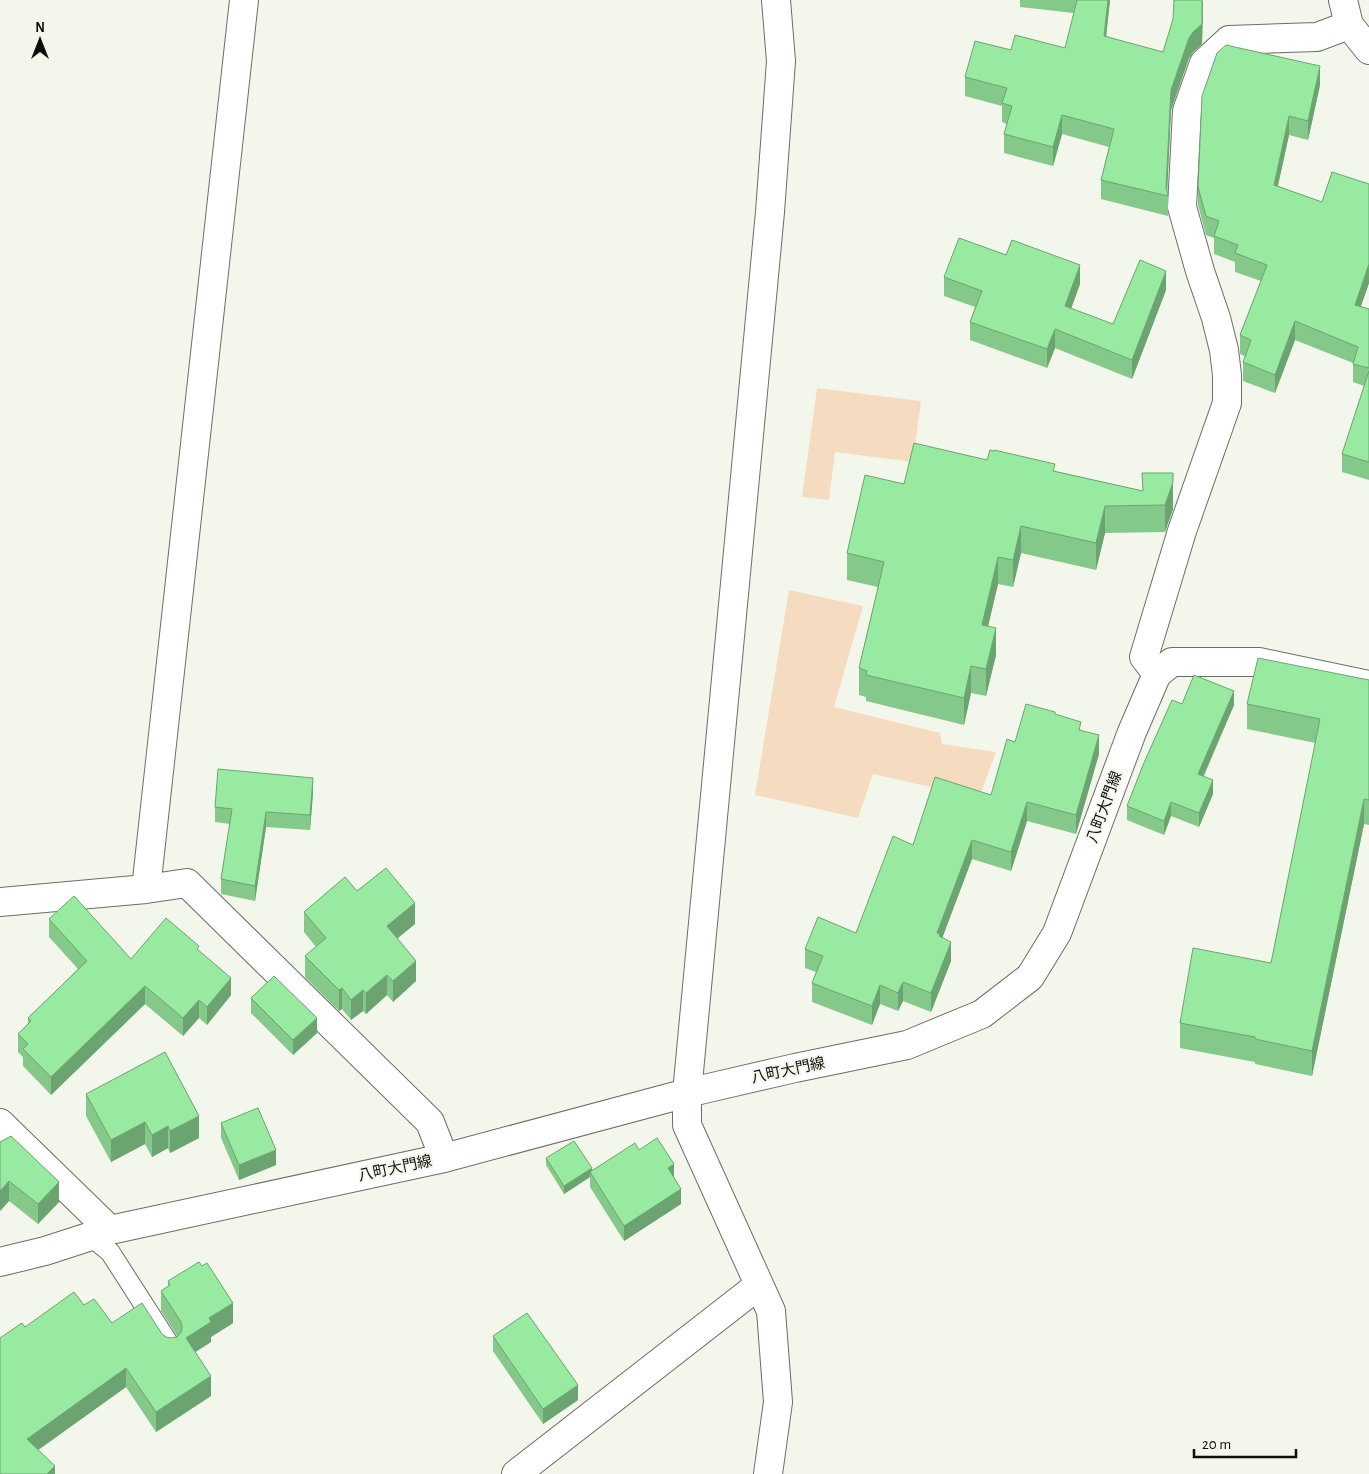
<svg xmlns="http://www.w3.org/2000/svg" width="1369" height="1474" font-family="'Alegreya Sans','Noto Sans JP',sans-serif">
<style>
.green{fill:#f5dbc0}
.lines{fill:none;stroke-linecap:round;stroke-linejoin:round}
.lane-casing{stroke:#6b6e64;stroke-width:21}
.street-casing{stroke:#6b6e64;stroke-width:30}
.secondary-casing{stroke:#6b6e64;stroke-width:30}
.lane{stroke:#fff;stroke-width:19}
.street{stroke:#fff;stroke-width:28}
.secondary{stroke:#fff;stroke-width:28}
.wall{fill:#84c98a}
.shaded-wall{fill:#6ba471}
.building{fill:#99eaa1;stroke:#6ba471}
.labels{text-anchor:middle;stroke-width:4;stroke-linejoin:round;paint-order:stroke}
.street-label{font-size:15px;fill:#0d0e0b;stroke:#f3f7eb}
</style>
<rect width="100%" height="100%" fill="#f3f7eb"/>
<!-- green -->
<path class="green" d="M817 388 921 401 913 462 835 452 829 500 802 497Z
M789 590 863 606 834 707 940 733 942 744 996 752 979 798 873 774 858 818 755 795Z"/>
<g class="lines">
<defs>
<path id="lane" d="M90 1236 110 1252 171 1347"/>
<path id="street" d="M1343 0 1349 25 1369 50
M1157 674 1144 657 1182 531 1227 403V375L1224 350 1216 318 1200 271 1182 207 1187 111 1204 63 1229 40 1317 37 1349 25
M146 889 244 0
M0 902 146 889 187 883 430 1122 444 1158
M0 1123 110 1230
M516 1474 759 1285
M768 1474 778 1402 771 1311 687 1125V1093L770 212 781 61 776 0"/>
<path id="secondary" d="M0 1262 45 1251 110 1230 444 1158 687 1093 795 1068 907 1045 982 1014 1030 977 1057 933 1132 732 1157 674 1172 662H1259L1369 685"/>
</defs>
<!-- lane casing -->
<use href="#lane" class="lane-casing"/>
<!-- street casing -->
<use href="#street" class="street-casing"/>
<!-- secondary casing -->
<use href="#secondary" class="secondary-casing"/>
<!-- lane -->
<use href="#lane" class="lane"/>
<!-- street -->
<use href="#street" class="street"/>
<!-- secondary -->
<use href="#secondary" class="secondary"/>
</g>
<!-- wall -->
<path class="wall" d="M1020 0H1110L1106 37 1163 52 1203 16 1202 44 1193 52 1189 58 1171 110 1167 191 1168 196V216L1101 199V180L1109 147 1062 134 1053 166 1004 153V134L1007 124 1002 122V106L965 96V77L1011 50 1065 48 1074 13 1020 7Z
M1320 85 1308 140 1289 135 1278 186 1322 202 1369 184V283L1361 306 1369 309V480L1342 472V454L1364 386 1353 382V363L1295 340 1275 393 1243 381V362L1245 356 1240 354V335L1261 281 1235 272V262L1214 254V238L1206 235 1198 205V187Z
M944 277 1080 284 1071 309 1113 324 1166 290 1132 379 1055 348 1047 368 970 340V322L975 307 944 296Z
M987 460 1055 471 1142 491 1173 509 1165 532 1105 533 1096 570 1021 553 1013 587 998 584 988 626 996 655 986 696 971 693 964 725 866 701V697L859 695V668L878 587 847 580V553Z
M1369 680V825L1364 824 1312 1076 1255 1064V1062L1180 1048V1023L1271 963 1316 743 1247 729V704Z
M1182 704 1234 705 1204 776 1213 794 1199 827 1171 816 1164 835 1127 820V806Z
M1055 715 1081 730 1099 754 1076 834 1027 821 1011 871 972 859 942 938 951 961 931 1012 903 1001 898 1011 880 1004 872 1025 812 1002V983L816 972 805 968V949L856 933 913 845 991 795 1015 742Z
M313 793 310 830 266 827 255 901 221 894V879L230 824 215 822V807Z
M357 891 415 924 397 938 416 981 393 1002 387 995 366 1014 363 1011 351 1020 342 1009 339 1011 305 977V956L316 947 304 932V912Z
M49 919 131 959 199 951 231 995 207 1025 199 1018 183 1036 145 1004 51 1095 23 1066V1057L18 1052V1034L28 1024V1018L78 969 49 937Z
M251 998 317 1033 293 1055 251 1013Z
M86 1094 199 1138 170 1153 168 1148 152 1157 145 1144 111 1162 86 1116Z
M221 1123 276 1165 239 1180 221 1138Z
M0 1125V1142L59 1202 38 1224 9 1201 0 1211Z
M639 1150 674 1177 681 1204 624 1241 590 1187V1177L564 1194 546 1165V1158L592 1170Z
M168 1281 233 1323 211 1337V1342L195 1352 211 1396 156 1432 126 1387 38 1450 55 1474H0L25 1327 84 1305 112 1323 162 1334 166 1337 171 1338 177 1337V1336L161 1311V1291L168 1287Z
M493 1336 578 1400 543 1424 493 1351Z"/>
<!-- shaded-wall -->
<path class="shaded-wall" d="M1108 0H1110L1104 56V36Z
M1203 0 1202 44 1193 52 1189 58 1171 110 1167 196 1166 187 1171 90Z
M1320 66V85L1308 140V121Z
M1062 115V134L1053 166V147Z
M1289 116V135L1274 203V185Z
M1369 264V283L1355 323V305Z
M1080 265V284L1065 325V306Z
M1166 271V290L1132 379V360Z
M1295 321V340L1275 393V375Z
M1055 329V348L1047 368V349Z
M1173 482V509L1165 532V505Z
M1105 506V533L1096 570V543Z
M1021 526V553L1013 587V560Z
M998 557V584L982 652V625Z
M996 628V655L986 696V669Z
M971 666V693L964 725V698Z
M1234 691V705L1198 788V774Z
M1099 735V754L1076 834V815Z
M313 778V793L310 830V815Z
M1213 780V794L1199 827V813Z
M1364 799V824L1312 1076V1051Z
M1027 802V821L1011 871V852Z
M1171 802V816L1164 835V821Z
M266 812V827L255 901V886Z
M972 840V859L940 944 937 933Z
M415 903V924L387 947V926Z
M951 942V961L931 1012V993Z
M416 961V981L393 1002V981Z
M387 975V995L366 1014V993Z
M231 978V995L207 1025V1007Z
M903 982V1001L898 1011V993Z
M880 985V1004L872 1025V1006Z
M145 986V1004L51 1095V1077Z
M342 988V1009L339 1011V990Z
M363 990V1011L351 1020V1000Z
M199 1000V1018L183 1036V1018Z
M317 1018V1033L293 1055V1040Z
M199 1116V1138L170 1153V1131Z
M145 1122V1144L111 1162V1140Z
M168 1126V1148L152 1157V1135Z
M276 1150V1165L239 1180V1165Z
M674 1164V1179L668 1168Z
M592 1168V1175L590 1172V1177L564 1194V1186Z
M9 1181V1201L0 1211V1191Z
M59 1182V1202L38 1224V1204Z
M681 1189V1204L624 1241V1226Z
M233 1303V1323L211 1337V1342L186 1358V1338L209 1318Z
M126 1368V1387L27 1458V1439Z
M211 1376V1396L156 1432V1412Z
M578 1385V1400L543 1424V1409Z
M55 1466V1474H47Z"/>
<!-- building -->
<path class="building" d="M1077 0H1108L1104 36 1163 52 1173 19 1174 0H1202V24L1193 32 1189 38 1171 90 1166 187 1168 196 1101 180 1114 129 1062 115 1053 147 1004 134 1012 106 1002 103 1007 88 965 77 975 41 1011 50 1015 35 1065 48Z
M1226 45 1320 66 1308 121 1289 116 1274 185 1322 202 1332 172 1369 184V264L1355 305 1369 309V368L1353 364 1358 347 1295 321 1275 375 1243 362 1251 340 1240 335 1267 265 1235 253 1238 245 1214 236 1219 221 1206 216 1198 187 1202 96 1217 53Z
M959 238 1006 255 1012 240 1080 265 1065 306 1113 324 1140 260 1166 271 1132 360 1055 329 1047 349 970 322 982 291 944 277Z
M1369 371V462L1342 454Z
M914 443 987 460 990 450 994 451V450L1055 464 1053 471 1143 491 1142 473H1173V482L1165 505 1105 506 1096 543 1021 526 1013 560 998 557 982 625 996 628 986 669 971 666 964 698 866 675 867 671 859 668 884 562 847 553 865 475 904 484Z
M1258 658 1369 680V800L1364 799 1312 1051 1255 1039V1037L1180 1023 1193 948 1271 963 1320 719 1247 704Z
M1194 675 1234 691 1198 774 1213 780 1199 813 1171 802 1164 821 1127 806 1143 765 1172 700 1182 704Z
M1026 704 1055 712V714L1081 722 1079 730 1099 735 1076 815 1027 802 1011 852 972 840 937 933 940 934 939 936 951 942 931 993 903 982 898 993 880 985 872 1006 812 983 823 956 805 949 818 917 856 933 893 836 913 845 935 777 991 795 1007 739 1015 742Z
M218 769 313 778 310 815 266 812 255 886 221 879 232 809 215 807Z
M386 868 415 903 387 926 416 961 393 981 387 975 366 993 363 990 351 1000 342 988 339 990 305 956 326 938 304 912 345 877 357 891Z
M74 896 131 959 166 918 199 946 197 949 231 978 207 1007 199 1000 183 1018 145 986 51 1077 23 1049 28 1044 18 1034 31 1021 28 1018 87 961 49 919Z
M274 976 317 1018 293 1040 251 998Z
M165 1052 199 1116 170 1131 168 1126 152 1135 145 1122 111 1140 86 1094Z
M258 1108 276 1150 239 1165 221 1123Z
M11 1136 59 1182 38 1204 9 1181 0 1191V1142Z
M657 1138 674 1164 668 1168 681 1189 624 1226 590 1172 635 1143 639 1150Z
M574 1141 592 1168 564 1186 546 1158Z
M199 1262 202 1266 207 1263 233 1303 209 1318 211 1322 186 1338 211 1376 156 1412 126 1368 27 1439 55 1466 47 1474H0V1338L22 1323 25 1327 74 1292 84 1305 94 1299 112 1323 142 1303 162 1334 166 1337 171 1338 177 1337 181 1332 182 1327 181 1322 161 1291 170 1285 168 1281Z
M527 1313 578 1385 543 1409 493 1336Z"/>
<g class="labels">
<!-- street labels -->
<g class="street-label">
<text transform="translate(1104 807) rotate(-70)" y="5">八町大門線</text>
<text transform="translate(788 1070) rotate(-12)" y="5">八町大門線</text>
<text transform="translate(395 1168) rotate(-12)" y="5">八町大門線</text>
</g>
</g>
<!-- north arrow -->
<g transform="translate(40 40)" stroke="#f3f7eb" stroke-width="4" paint-order="stroke">
<path d="M0-4L9 19L0 12L-9 19Z" fill="#0d0e0b"/>
<text y="-8" font-size="14" font-weight="bold" text-anchor="middle" fill="#0d0e0b">N</text>
</g>
<!-- scale -->
<path d="M1194 1449v8h102v-8" fill="none" stroke="#0d0e0b" stroke-width="2.5"/>
<text x="1202" y="1449" font-size="15" fill="#0d0e0b" stroke="#f3f7eb" stroke-width="4" paint-order="stroke">20 m</text>
</svg>
